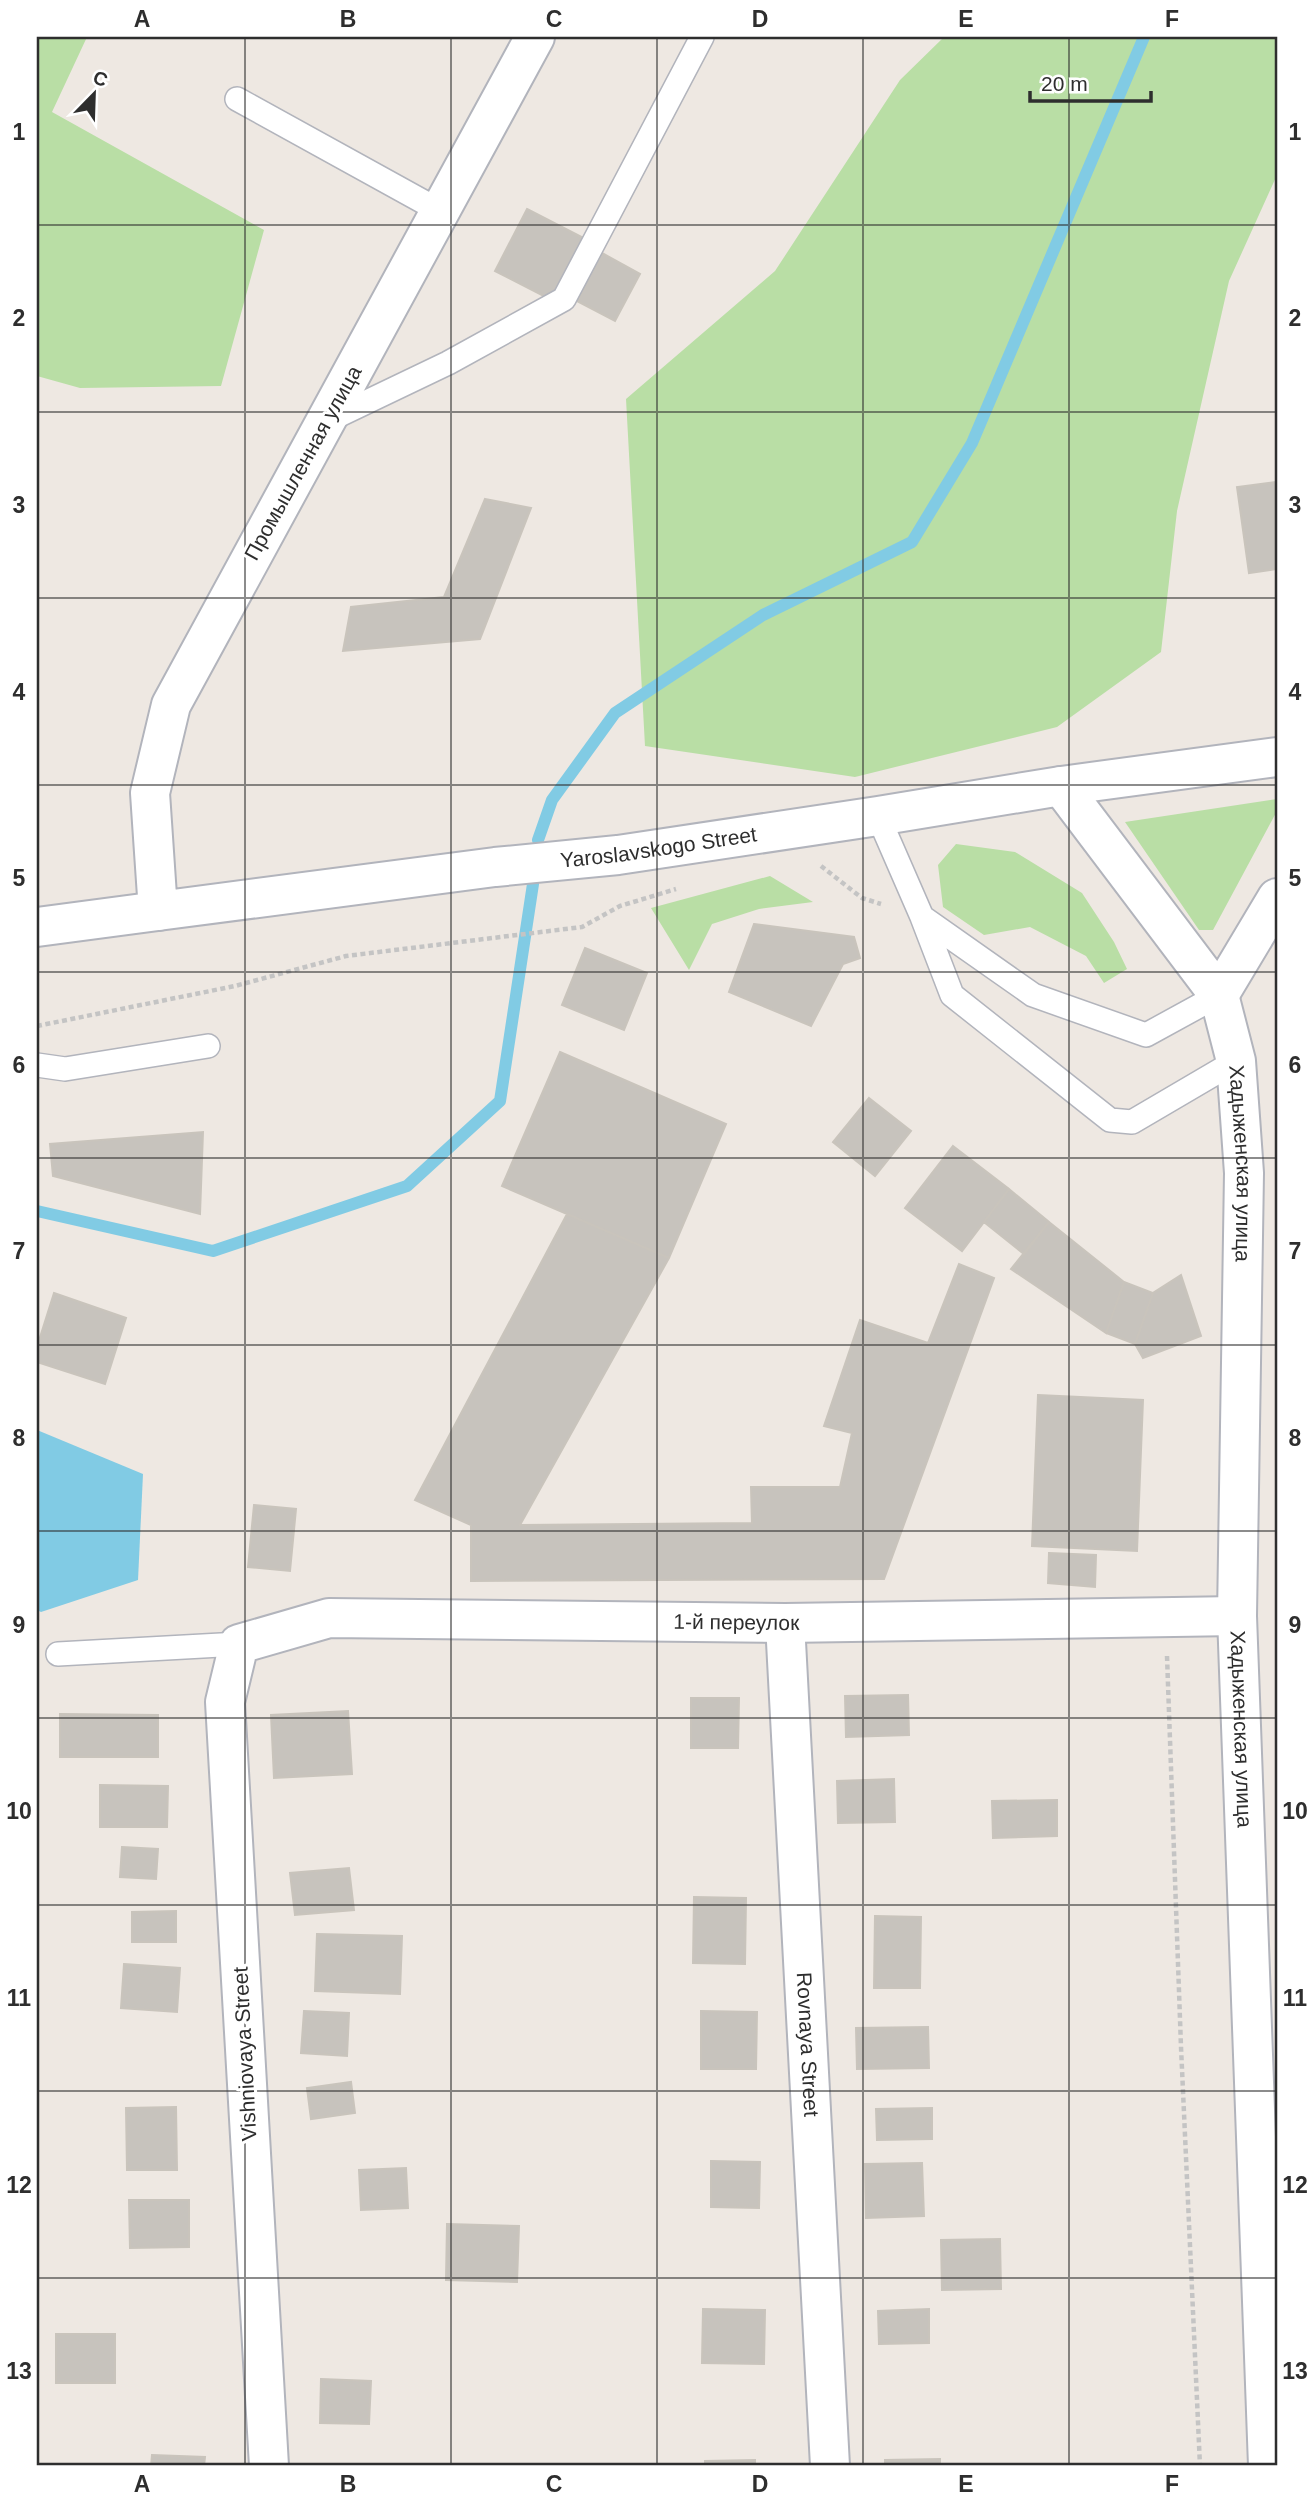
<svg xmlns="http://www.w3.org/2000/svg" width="1314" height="2503" font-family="Helvetica,sans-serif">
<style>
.green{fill:#b9dea5}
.water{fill:#81cbe4}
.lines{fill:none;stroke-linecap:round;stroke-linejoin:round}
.stream{stroke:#81cbe4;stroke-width:12}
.building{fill:#c7c3bd;stroke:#c9c4bc;stroke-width:2}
.service-casing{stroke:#b2b4bc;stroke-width:26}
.minor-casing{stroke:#b2b4bc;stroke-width:42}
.tertiary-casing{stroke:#b2b4bc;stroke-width:42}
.secondary-casing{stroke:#b2b4bc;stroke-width:42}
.path{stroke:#c4c4c4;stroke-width:4.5;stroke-dasharray:5 3.5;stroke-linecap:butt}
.service{stroke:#fff;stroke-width:23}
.minor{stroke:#fff;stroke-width:38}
.tertiary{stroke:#fff;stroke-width:38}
.secondary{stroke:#fff;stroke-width:38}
.grid{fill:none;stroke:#2e2e2e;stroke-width:2;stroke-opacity:0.55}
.labels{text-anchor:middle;stroke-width:6;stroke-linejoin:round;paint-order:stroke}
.street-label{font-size:21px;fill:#2e2e2e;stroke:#fff}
.neatline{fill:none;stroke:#2e2e2e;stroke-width:2.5}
.grid-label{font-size:23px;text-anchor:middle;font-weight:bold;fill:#2e2e2e}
</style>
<rect width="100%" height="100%" fill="#eee8e2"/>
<!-- green -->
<path class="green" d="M37 37H87L52 112 264 230 221 386 80 388 37 376Z
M944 37H1277V175L1229 281 1177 511 1161 652 1057 727 855 777 645 746 626 399 775 271 900 80Z
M1277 799V811L1213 930H1199L1125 822Z
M956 844 1015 852 1082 893 1114 942 1127 969 1104 983 1086 956 1030 927 984 935 943 907 938 865Z
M770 876 813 902 759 909 712 924 689 970 651 908Z"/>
<!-- water -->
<path class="water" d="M37 1430 143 1474 138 1580 41 1612 37 1610Z"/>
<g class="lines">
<!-- stream -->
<path class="stream" d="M538 840 552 800 615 713 763 615 912 542 972 443 1144 37
M37 1211 213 1251 407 1186 500 1101 533 884"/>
</g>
<!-- building -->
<path class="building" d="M527 209 597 245 565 307 495 271Z
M602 253 640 274 615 321 577 301Z
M1277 482V569L1249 573 1237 487Z
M485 499 531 508 480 639 343 651 351 607 444 597Z
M754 924 854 937 860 958 843 964 811 1026 729 992Z
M585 948 647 973 624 1030 562 1005Z
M560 1052 726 1124 669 1258 502 1186Z
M869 1098 911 1131 875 1176 833 1142Z
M203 1132 200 1214 53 1176 50 1144Z
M953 1146 1009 1189 962 1251 905 1208Z
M1009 1189 1049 1222 1024 1254 984 1222Z
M567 1214 669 1258 520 1525 752 1523 751 1487H840L852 1433 824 1426 860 1320 928 1343 959 1264 994 1278 884 1579 471 1581V1525L415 1500Z
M1049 1222 1124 1282 1106 1333 1011 1269Z
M1181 1275 1201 1336 1143 1358 1135 1344 1153 1293Z
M1124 1282 1153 1293 1135 1344 1106 1333Z
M54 1293 126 1318 105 1384 37 1362V1347Z
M1038 1395 1143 1400 1137 1551 1032 1546Z
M254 1505 296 1509 290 1571 248 1567Z
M1049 1553 1096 1555 1095 1587 1048 1583Z
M908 1695 909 1735 846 1737 845 1696Z
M691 1698H739L738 1748H691Z
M348 1711 352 1774 274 1778 271 1715Z
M60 1714 158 1715V1757H60Z
M894 1779 895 1822 838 1823 837 1781Z
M100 1785 168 1786 167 1827H100Z
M1057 1800V1836L993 1838 992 1801Z
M122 1847 158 1849 156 1879 120 1877Z
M349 1868 354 1910 295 1915 290 1873Z
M694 1897 746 1898 745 1964 693 1963Z
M176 1911V1942H132V1912Z
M875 1916 921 1917 920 1988H874Z
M317 1934 402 1936 400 1994 315 1991Z
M124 1964 180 1968 177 2012 121 2008Z
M304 2011 349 2013 347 2056 301 2053Z
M701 2011 757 2012 756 2069H701Z
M928 2027 929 2068 857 2069 856 2028Z
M351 2082 355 2113 311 2119 307 2088Z
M176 2107 177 2170H127L126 2108Z
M932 2108V2139L877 2140 876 2109Z
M711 2161 760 2162 759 2208 711 2207Z
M922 2163 924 2216 866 2218 865 2164Z
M406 2168 408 2208 361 2210 359 2170Z
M129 2200H189V2247L130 2248Z
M447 2224 519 2226 517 2282 446 2280Z
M1000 2239 1001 2289 942 2290 941 2240Z
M703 2309 765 2310 764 2364 702 2363Z
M929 2309V2343L879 2344 878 2311Z
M56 2334H115V2383H56Z
M321 2379 371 2381 369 2424 320 2423Z
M152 2455 205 2457 204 2466H151Z
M940 2459V2466H885V2460Z
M755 2460V2466H705V2461Z"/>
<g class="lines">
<defs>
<path id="service" d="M237 99 440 211
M329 420 448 363 564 299 702 37
M878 816 922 917 952 995 1110 1120 1132 1122 1236 1061
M922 917 1033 995 1146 1035 1219 995
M37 1065 65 1069 208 1046
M58 1654 239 1644"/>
<g id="minor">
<path id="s1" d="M785 1623 830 2466"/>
<path id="s2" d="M269 2466 225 1702 239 1644 329 1618 785 1623 1237 1616"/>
</g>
<path id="tertiary" d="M1061 786 1277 757
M37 927 158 911
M1219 995 1277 898"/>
<g id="secondary">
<path id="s3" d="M535 37 171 705 150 793 158 911 495 867 618 855 878 816 1061 786 1219 995 1236 1061 1244 1173 1237 1616 1268 2466"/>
</g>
</defs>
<!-- service casing -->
<use href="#service" class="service-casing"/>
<!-- minor casing -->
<use href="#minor" class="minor-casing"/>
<!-- tertiary casing -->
<use href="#tertiary" class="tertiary-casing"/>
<!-- secondary casing -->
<use href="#secondary" class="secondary-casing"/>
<!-- path -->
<path class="path" d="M821 866 862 898 881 904
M37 1026 235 986 346 956 582 927 620 906 676 889
M1167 1656 1181 2047 1200 2466"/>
<!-- service -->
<use href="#service" class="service"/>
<!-- minor -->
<use href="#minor" class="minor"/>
<!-- tertiary -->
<use href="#tertiary" class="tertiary"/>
<!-- secondary -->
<use href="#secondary" class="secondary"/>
</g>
<!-- grid -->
<path class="grid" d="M245 37V2466M451 37V2466M657 37V2466M863 37V2466M1069 37V2466M37 225H1277M37 412H1277M37 598H1277M37 785H1277M37 972H1277M37 1158H1277M37 1345H1277M37 1531H1277M37 1718H1277M37 1905H1277M37 2091H1277M37 2278H1277"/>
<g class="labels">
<!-- street labels -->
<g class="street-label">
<text transform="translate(303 463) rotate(-61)" y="7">Промышленная улица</text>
<text dy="7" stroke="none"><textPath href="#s3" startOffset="1474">Yaroslavskogo Street</textPath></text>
<text dy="7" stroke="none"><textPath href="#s3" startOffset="2314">Хадыженская улица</textPath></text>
<text dy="7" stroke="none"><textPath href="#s2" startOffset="1326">1-й переулок</textPath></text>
<text dy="7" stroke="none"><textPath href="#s3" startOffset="2880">Хадыженская улица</textPath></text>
<text dy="7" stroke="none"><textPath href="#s1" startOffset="422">Rovnaya Street</textPath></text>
<text transform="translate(245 2054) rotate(-93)" y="7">Vishniovaya Street</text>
</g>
</g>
<!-- border -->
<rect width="1314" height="2503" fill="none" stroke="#ffffff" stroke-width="77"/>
<!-- north arrow -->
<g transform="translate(94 94) rotate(23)" stroke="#ffffff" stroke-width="5" paint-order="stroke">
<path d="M0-5L12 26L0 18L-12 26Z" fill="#2e2e2e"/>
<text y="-10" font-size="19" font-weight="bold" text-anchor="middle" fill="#2e2e2e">С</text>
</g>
<!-- scale -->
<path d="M1030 91v10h121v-10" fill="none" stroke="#2e2e2e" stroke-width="3.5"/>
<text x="1041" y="91" font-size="21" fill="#2e2e2e" stroke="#ffffff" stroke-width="5" paint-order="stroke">20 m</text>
<rect x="38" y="38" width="1238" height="2426" class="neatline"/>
<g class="grid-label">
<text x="142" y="27">A</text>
<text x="348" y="27">B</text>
<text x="554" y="27">C</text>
<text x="760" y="27">D</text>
<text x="966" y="27">E</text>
<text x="1172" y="27">F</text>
<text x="19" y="140">1</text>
<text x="1295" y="140">1</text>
<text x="19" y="326">2</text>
<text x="1295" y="326">2</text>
<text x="19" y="513">3</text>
<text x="1295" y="513">3</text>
<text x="19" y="700">4</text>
<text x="1295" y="700">4</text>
<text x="19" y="886">5</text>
<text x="1295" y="886">5</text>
<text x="19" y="1073">6</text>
<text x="1295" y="1073">6</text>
<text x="19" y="1259">7</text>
<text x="1295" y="1259">7</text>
<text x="19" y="1446">8</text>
<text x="1295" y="1446">8</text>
<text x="19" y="1633">9</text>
<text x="1295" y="1633">9</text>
<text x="19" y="1819">10</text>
<text x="1295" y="1819">10</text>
<text x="19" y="2006">11</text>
<text x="1295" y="2006">11</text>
<text x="19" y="2193">12</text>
<text x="1295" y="2193">12</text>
<text x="19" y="2379">13</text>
<text x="1295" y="2379">13</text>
<text x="142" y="2492">A</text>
<text x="348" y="2492">B</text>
<text x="554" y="2492">C</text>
<text x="760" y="2492">D</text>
<text x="966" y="2492">E</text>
<text x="1172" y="2492">F</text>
</g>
</svg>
